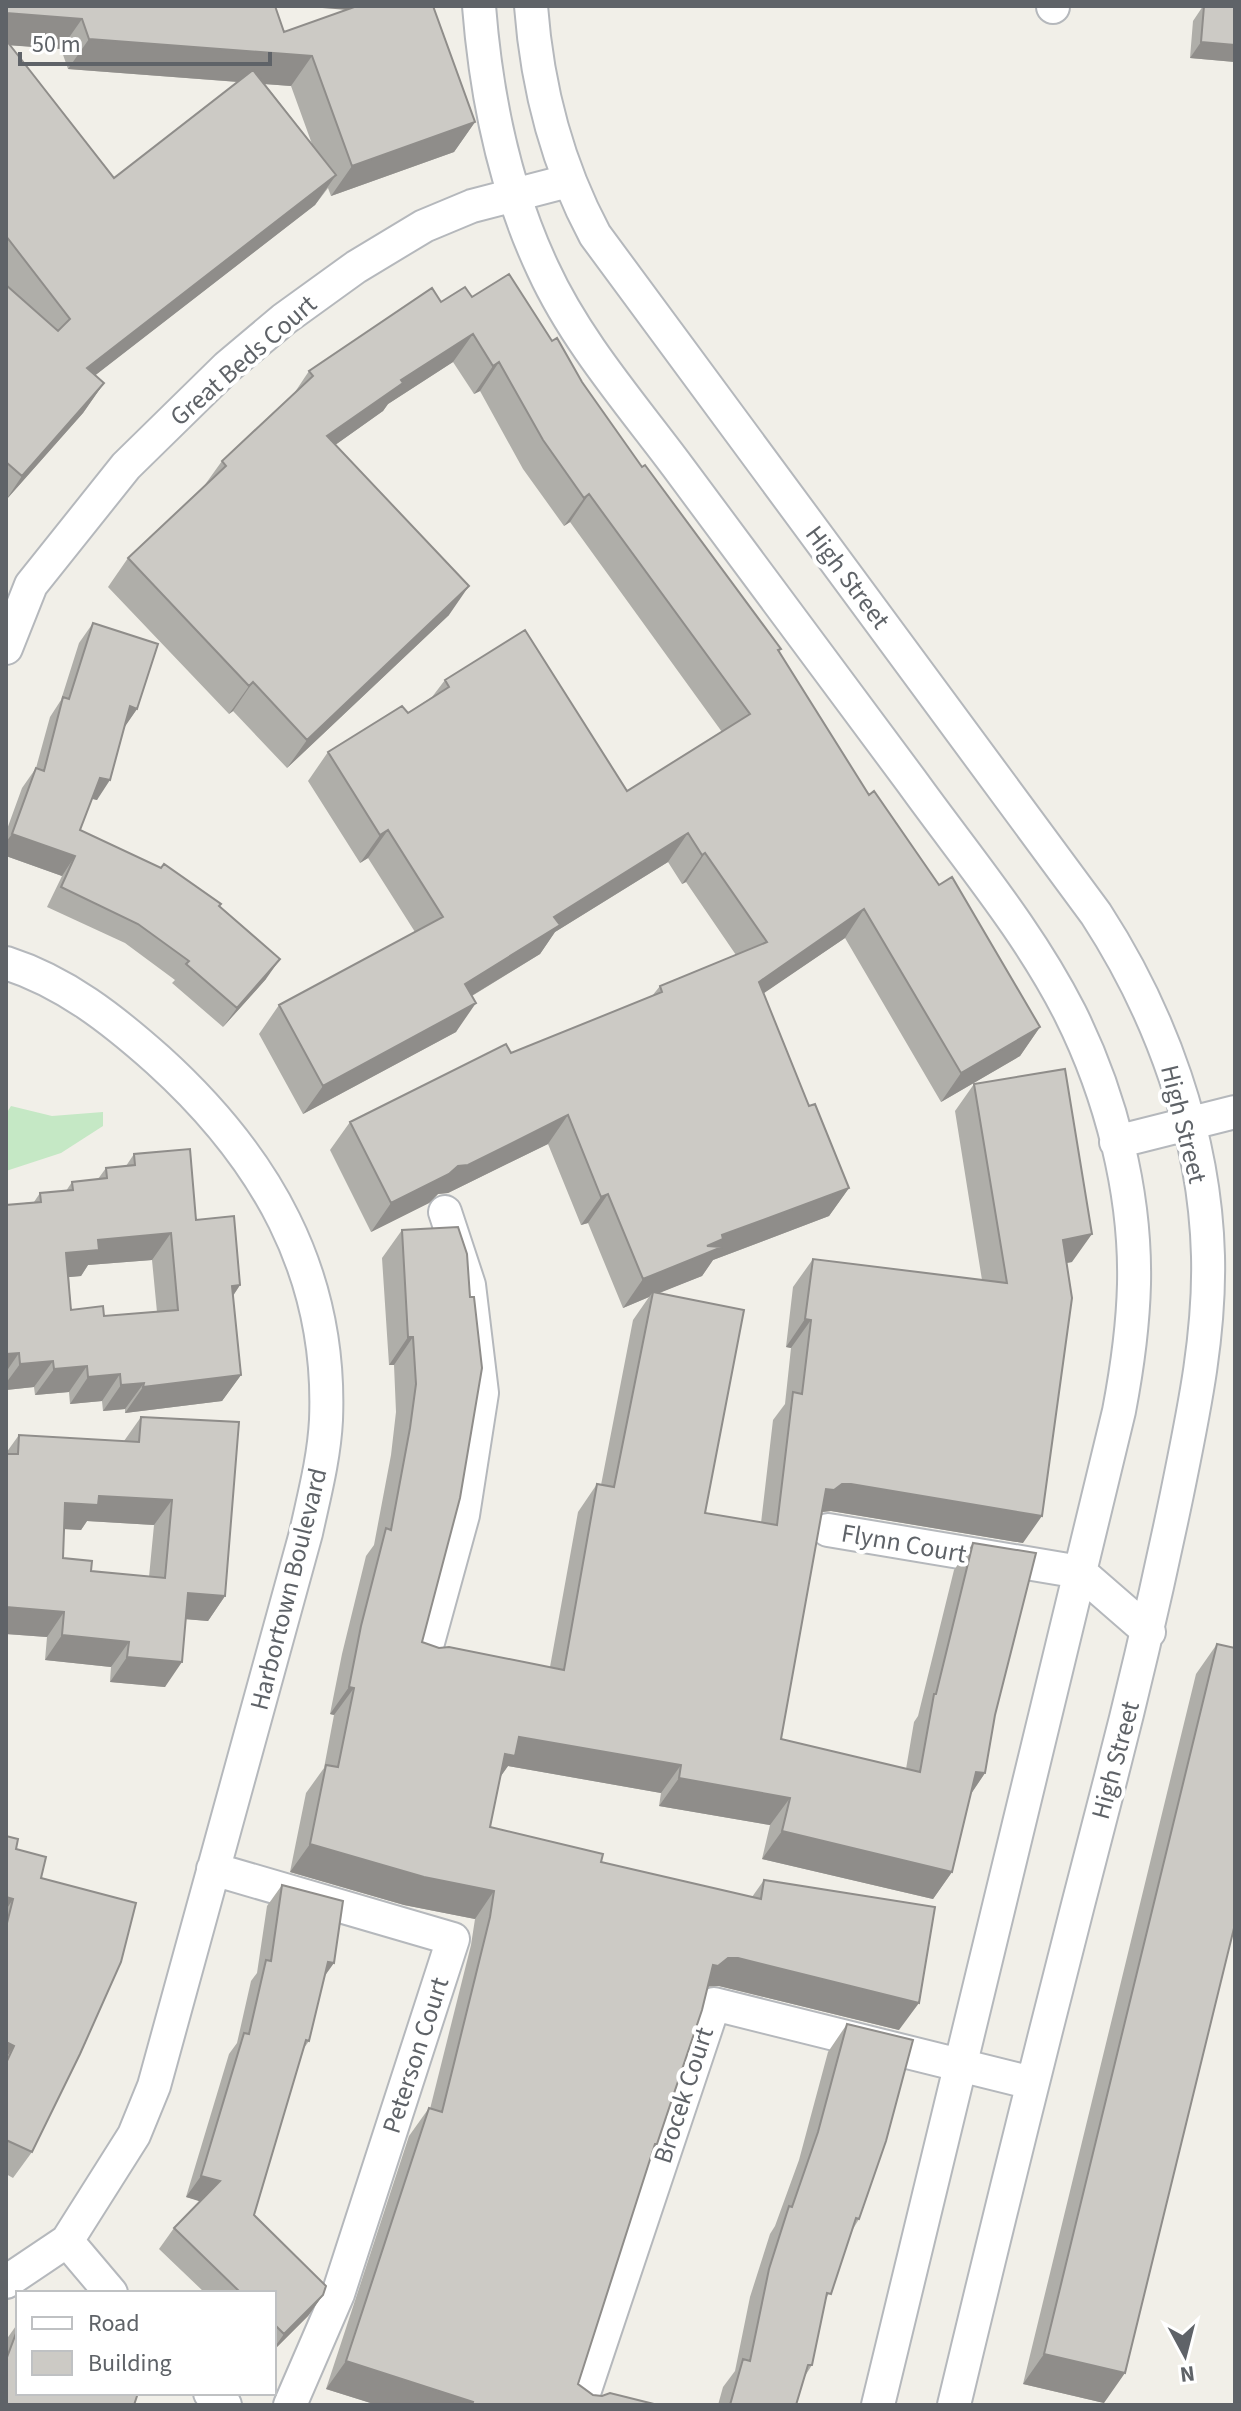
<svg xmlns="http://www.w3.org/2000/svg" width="1241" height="2411" font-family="'Source Sans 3',sans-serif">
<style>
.green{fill:#c5e8c5}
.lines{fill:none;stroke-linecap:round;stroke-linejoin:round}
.minor-casing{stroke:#b5b8bc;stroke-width:36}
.minor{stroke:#fff;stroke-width:32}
.wall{fill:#afaea9;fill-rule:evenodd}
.shaded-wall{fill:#8f8d8a}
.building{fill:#cccac5;stroke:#8f8d8a;stroke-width:2;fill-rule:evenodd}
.labels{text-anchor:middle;stroke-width:8;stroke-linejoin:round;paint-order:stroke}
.street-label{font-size:26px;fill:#5f6368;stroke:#fff}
</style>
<rect width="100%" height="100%" fill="#f1efe8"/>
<!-- green -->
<path class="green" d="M11 1106 52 1116 103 1112V1126L61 1153 6 1171V1114Z"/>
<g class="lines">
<defs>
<path id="minor" d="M479 6C486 95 505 188 543 269 576 341 631 404 678 467 757 572 835 677 912 782 966 857 1028 930 1070 1013 1111 1095 1136 1193 1134 1284 1133 1327 1127 1369 1119 1411L878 2405
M531 6C537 86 557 164 595 235L1096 914C1161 1014 1205 1135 1208 1256 1210 1337 1193 1415 1177 1494 1157 1590 1135 1685 1110 1781 1056 1988 1004 2196 954 2405
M1053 7V6
M6 648 31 585 126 466 227 367 284 319 356 267 424 226 472 206 568 181
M6 963C65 982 112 1019 158 1060 265 1157 332 1272 326 1420 324 1459 314 1496 306 1533L154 2086 134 2135 67 2241 6 2282
M1116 1142 1235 1112
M828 1530 1080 1572 1149 1632
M424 1657 463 1515 482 1393 469 1285 445 1212
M213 1869 453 1939 338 2294 290 2405
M67 2241 111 2293
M210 2393 225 2405
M580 2405 714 2004 1032 2083"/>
</defs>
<!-- minor casing -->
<use href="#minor" class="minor-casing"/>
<!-- minor -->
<use href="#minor" class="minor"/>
</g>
<!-- wall -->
<path class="wall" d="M6 6 284 32 433 6 475 122 454 152 331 196 328 188 315 205 95 375 104 383 83 413 6 500ZM10 45 61 49 68 69 238 82 114 178ZM265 84 291 86 312 144Z
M1203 6H1219L1235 62 1190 58 1193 21Z
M472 297 552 341 642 467 781 649 779 652 869 795 939 885 1040 1027 1020 1056 941 1102 845 938 763 993 809 1106 849 1188 829 1216 713 1260 702 1276 658 1293 705 1513 761 1523 773 1420 785 1404 791 1348 786 1347 793 1287 813 1259 982 1280 955 1111 974 1084 1072 1262 1066 1263 1023 1543 831 1511 822 1512 781 1739 906 1769 914 1722 918 1716 954 1570 973 1543 995 1715 985 1773 971 1794 952 1872 933 1899 762 1859 770 1825 659 1806 661 1793 508 1766 500 1777 490 1827 601 1862 752 1897 764 1880 899 2030 719 1986 708 1987 657 2144 652 2151 578 2384 593 2395 658 2405H377L326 2389 409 2136 429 2108 430 2109 471 1945 475 1919 404 1905 290 1872 306 1793 324 1768 334 1715 330 1714 342 1654 366 1556 374 1545 391 1455 396 1412 394 1365H389L382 1258 402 1230 458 1227 422 1642 439 1648 550 1667 578 1512 597 1484 601 1485 633 1320 649 1297 623 1308 588 1223 581 1225 548 1144 448 1193 438 1194 429 1203 371 1232 330 1150 350 1122 511 1053 652 996 660 986 736 955 686 882 682 884 668 862 555 932 540 954 472 996 456 1032 303 1114 259 1034 279 1005 415 932 368 858 360 863 308 781 328 752 408 713 432 697 445 680 627 791 722 732 570 522 564 526 523 469 480 391 474 394 453 362 388 404 383 411 335 445 449 615 287 768 233 711 229 714 108 587 128 558 204 486 222 461 293 395 309 371 441 302Z
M93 623 137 709 124 727 97 800 92 799 80 830 219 906 266 979 223 1027 172 983 175 980 125 943 47 907 62 876 6 856V832L22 788 36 768 50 717 61 700 79 643Z
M134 1154 196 1220 240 1285 233 1296 241 1375 222 1401 125 1413V1409L103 1411 102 1401 70 1404 69 1392 35 1395 34 1387 6 1390V1205L34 1202 40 1193 66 1191 72 1182 98 1179 106 1168 126 1166ZM152 1260 157 1312 104 1316 71 1310 69 1277 81 1276 88 1265Z
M141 1417 225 1596 208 1621 186 1619 165 1687 110 1682 111 1667 45 1660 47 1637 6 1634V1453L19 1435 124 1441ZM87 1521 154 1525 149 1577 91 1571 63 1558 64 1529 81 1530Z
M1217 1644 1104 2403 1023 2384 1196 1674Z
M6 1836 16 1849 41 1878 32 2152 13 2178 6 2174Z
M282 1885 324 1976 309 2041 304 2048 254 2215 323 2295 308 2316 274 2350V2293H205L159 2249 174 2228 201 2201 186 2197 229 2054 237 2043 251 1981 257 1973 267 1906Z
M847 2024 859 2219 853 2229 825 2302 812 2365 805 2376 796 2405H718L723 2387 735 2371 750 2297 770 2234 775 2226 799 2160 828 2052Z
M18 2323V2393L6 2405V2340Z"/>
<!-- shaded-wall -->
<path class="shaded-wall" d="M297 6H404L399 14Z
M6 13 82 19 61 49 6 45Z
M89 39 312 56 291 86 68 69Z
M1201 42 1235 45V62L1190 58Z
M475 122 454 152 331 196 352 166Z
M336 175 315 205 66 398 87 368Z
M473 334 453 362 388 404 383 411 307 465 327 436 401 380Z
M499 362 480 391 474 394 493 366Z
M104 383 83 413 6 500 22 476Z
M589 494 570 522 564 526 584 498Z
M469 586 449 615 287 768 307 740Z
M253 682 233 711 229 714 249 686Z
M130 706 137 709 124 728Z
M100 778 110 780 97 800 86 797Z
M388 830 368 858 360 863 380 835Z
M688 833 668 862 555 932 540 954 445 1012 465 984 554 917Z
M12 834 75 856 62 876 6 856V842Z
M705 853 686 882 682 884 702 855Z
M864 909 845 938 739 1010 759 982Z
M280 959 266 979 223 1027 237 1008Z
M476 1003 456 1032 303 1114 323 1086Z
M1040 1027 1020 1056 941 1102 961 1073Z
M568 1115 548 1144 448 1193 438 1194 429 1203 371 1232 391 1203 458 1166Z
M849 1188 829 1216 713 1260 702 1276 652 1296 653 1292 649 1297 623 1308 643 1279 707 1246 722 1235Z
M608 1194 588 1223 581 1225 601 1197Z
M171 1233 152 1260 88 1265 81 1276 48 1279 66 1253 98 1240Z
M1092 1234 1072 1262 1043 1267 1063 1240Z
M240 1285 222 1312 232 1286Z
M805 1319 811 1320 791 1348 786 1347Z
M408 1337H413L394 1365H389Z
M19 1353 6 1372V1354Z
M53 1361 34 1387 6 1390V1383L20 1364Z
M87 1366 69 1392 35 1395 54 1369Z
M120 1374 102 1401 70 1404 88 1377Z
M241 1375 222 1401 125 1413 143 1387Z
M144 1383 125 1409 103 1411 121 1385Z
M842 1484H851L1042 1516 1023 1543 831 1511 822 1512 826 1489Z
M99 1496 172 1500 154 1525 87 1521 81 1530 47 1528 65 1503Z
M188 1593 225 1596 208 1621 171 1618Z
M6 1607 64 1612 47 1637 6 1634Z
M62 1635 129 1642 111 1667 45 1660Z
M127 1657 182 1662 165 1687 110 1682Z
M349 1687 354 1688 334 1715 330 1714Z
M519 1737 681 1765 661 1793 508 1766 496 1783 505 1754Z
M976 1772 985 1773 966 1801Z
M679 1778 790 1798 770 1825 659 1806Z
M782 1831 952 1872 933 1899 762 1859Z
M310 1844 494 1891 475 1919 404 1905 290 1872Z
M6 1897 13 1899 6 1910Z
M728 1958H738L919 2003 899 2030 719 1986H709L699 1994 713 1965Z
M328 1962 334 1963 319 1984Z
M6 2042 14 2046 6 2058Z
M201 2176 220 2181 205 2203 186 2197Z
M323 2295 308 2316 274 2350V2348L284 2334Z
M1044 2354 1125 2373 1104 2403 1023 2384Z
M346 2361 473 2402 470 2405H377L326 2389Z"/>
<!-- building -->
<path class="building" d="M6 6H275L284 32 357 6H433L475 122 352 166 312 56 89 39 82 19 6 13Z
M1204 6 1235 7V45L1201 42Z
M6 40 114 178 253 70 336 175 87 368 104 383 22 476 6 462V285L58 331 70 319 6 236Z
M509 274 552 341 557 338 582 382 642 467 645 465 781 649 778 650 869 795 874 791 939 885 952 877 1040 1027 961 1073 864 909 759 982 809 1106 815 1104 849 1188 722 1235 723 1239 707 1246 722 1247 643 1279 608 1194 601 1197 568 1115 468 1165 458 1166 449 1174 391 1203 350 1122 506 1044 511 1053 662 992 660 986 767 942 705 853 702 855 688 833 554 917 560 925 465 984 476 1003 323 1086 279 1005 443 917 388 830 380 835 328 752 402 706 408 713 449 687 445 680 525 630 627 791 750 714 589 494 584 498 543 440 499 362 493 366 473 334 401 380 403 383 327 436 469 586 307 740 253 682 249 686 128 558 226 466 222 461 313 376 309 371 432 288 441 302 465 287 472 297Z
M93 623 158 644 137 709 130 706 110 780 100 778 80 830 161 868 164 864 221 904 219 906 280 959 237 1008 186 964 189 961 138 924 61 887 75 856 12 834 36 768 44 771 63 697 69 699Z
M1065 1069 1092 1234 1063 1240 1072 1298 1042 1516 851 1484H842L834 1490 826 1489 781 1739 920 1772 934 1694H936L973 1543 1036 1553 995 1715 985 1773 976 1772 952 1872 782 1831 790 1798 679 1778 681 1765 519 1737 515 1756 505 1754 490 1827 603 1854 601 1862 761 1899 764 1880 935 1907 919 2003 738 1958H728L718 1966 713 1965 702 2010 657 2144H655L578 2384 593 2395 602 2396 610 2393 658 2405H472L473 2402 346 2361 429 2108 442 2112 490 1917 494 1891 424 1877 310 1844 326 1765 338 1767 354 1688 349 1687 361 1626 386 1528 391 1530 410 1428 416 1384 413 1337H408L402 1230 458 1227 467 1254 470 1297H474L482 1368 460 1498 422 1642 439 1648 449 1647 564 1670 597 1484 614 1487 653 1292 744 1310 705 1513 777 1525 793 1392 802 1394 811 1320 805 1319 813 1259 1007 1283 974 1084Z
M190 1149 196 1220 234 1216 240 1285 232 1286 241 1375 143 1387 144 1383 121 1385 120 1374 88 1377 87 1366 54 1369 53 1361 20 1364 19 1353 6 1354V1205L41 1202 40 1193 73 1190 72 1182 107 1178 106 1168 135 1165 134 1154ZM171 1233 178 1310 104 1316 103 1306 71 1310 66 1253 99 1250 98 1240Z
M141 1417 239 1422 225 1596 188 1593 182 1662 127 1657 129 1642 62 1635 64 1612 6 1607V1454H18L19 1435 139 1442ZM99 1496 172 1500 165 1578 91 1571 92 1561 63 1558 65 1503 98 1505Z
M1217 1644 1235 1648V1924L1125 2373 1044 2354Z
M6 1836 18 1839 16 1849 46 1857 41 1878 136 1903 121 1962 80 2054 32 2152 6 2140V2063L14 2046 6 2042V1927L13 1899 6 1897Z
M282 1885 343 1901 334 1963 328 1962 309 2041 306 2040 254 2215 326 2286 323 2295 284 2334 274 2324V2293H241L174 2228 220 2181 201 2176 244 2033 249 2034 266 1960 271 1961Z
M847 2024 913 2040 886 2141 859 2219 856 2218 831 2294 827 2293 812 2365H808L796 2405H730L743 2359 750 2361 769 2269 789 2206 792 2207 818 2132Z
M18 2328V2393H138L134 2405H6V2360Z"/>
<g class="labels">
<!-- street labels -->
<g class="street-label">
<text transform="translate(243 360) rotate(-41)" y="9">Great Beds Court</text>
<text transform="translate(848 577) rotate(53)" y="9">High Street</text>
<text transform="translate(1184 1124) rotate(76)" y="9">High Street</text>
<text transform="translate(904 1543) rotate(10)" y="9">Flynn Court</text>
<text transform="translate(288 1589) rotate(-76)" y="9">Harbortown Boulevard</text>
<text transform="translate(1115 1760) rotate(-75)" y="9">High Street</text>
<text transform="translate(415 2055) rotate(-72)" y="9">Peterson Court</text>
<text transform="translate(683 2095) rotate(-72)" y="9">Brocek Court</text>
</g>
</g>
<!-- border -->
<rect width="1241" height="2411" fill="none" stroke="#5f6368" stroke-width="16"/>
<!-- legend -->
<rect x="16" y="2291" width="260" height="104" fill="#ffffff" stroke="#bfc1c3" stroke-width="2"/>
<rect x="32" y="2317" width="40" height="12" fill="#ffffff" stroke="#bfc1c3" stroke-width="2"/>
<text x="88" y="2331" font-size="24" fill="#5f6368">Road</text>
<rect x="32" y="2351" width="40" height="24" fill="#cccac5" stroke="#bfc1c3" stroke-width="2"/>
<text x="88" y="2371" font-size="24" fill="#5f6368">Building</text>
<!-- north arrow -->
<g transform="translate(1185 2355) rotate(173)" stroke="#ffffff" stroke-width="6" paint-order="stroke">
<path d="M0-6L14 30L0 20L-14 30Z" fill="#5f6368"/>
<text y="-12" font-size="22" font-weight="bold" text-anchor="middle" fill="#5f6368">N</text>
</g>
<!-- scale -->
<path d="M20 52v12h250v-12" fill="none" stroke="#5f6368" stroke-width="4"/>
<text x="32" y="52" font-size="24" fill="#5f6368" stroke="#ffffff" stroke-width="6" paint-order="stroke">50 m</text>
</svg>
